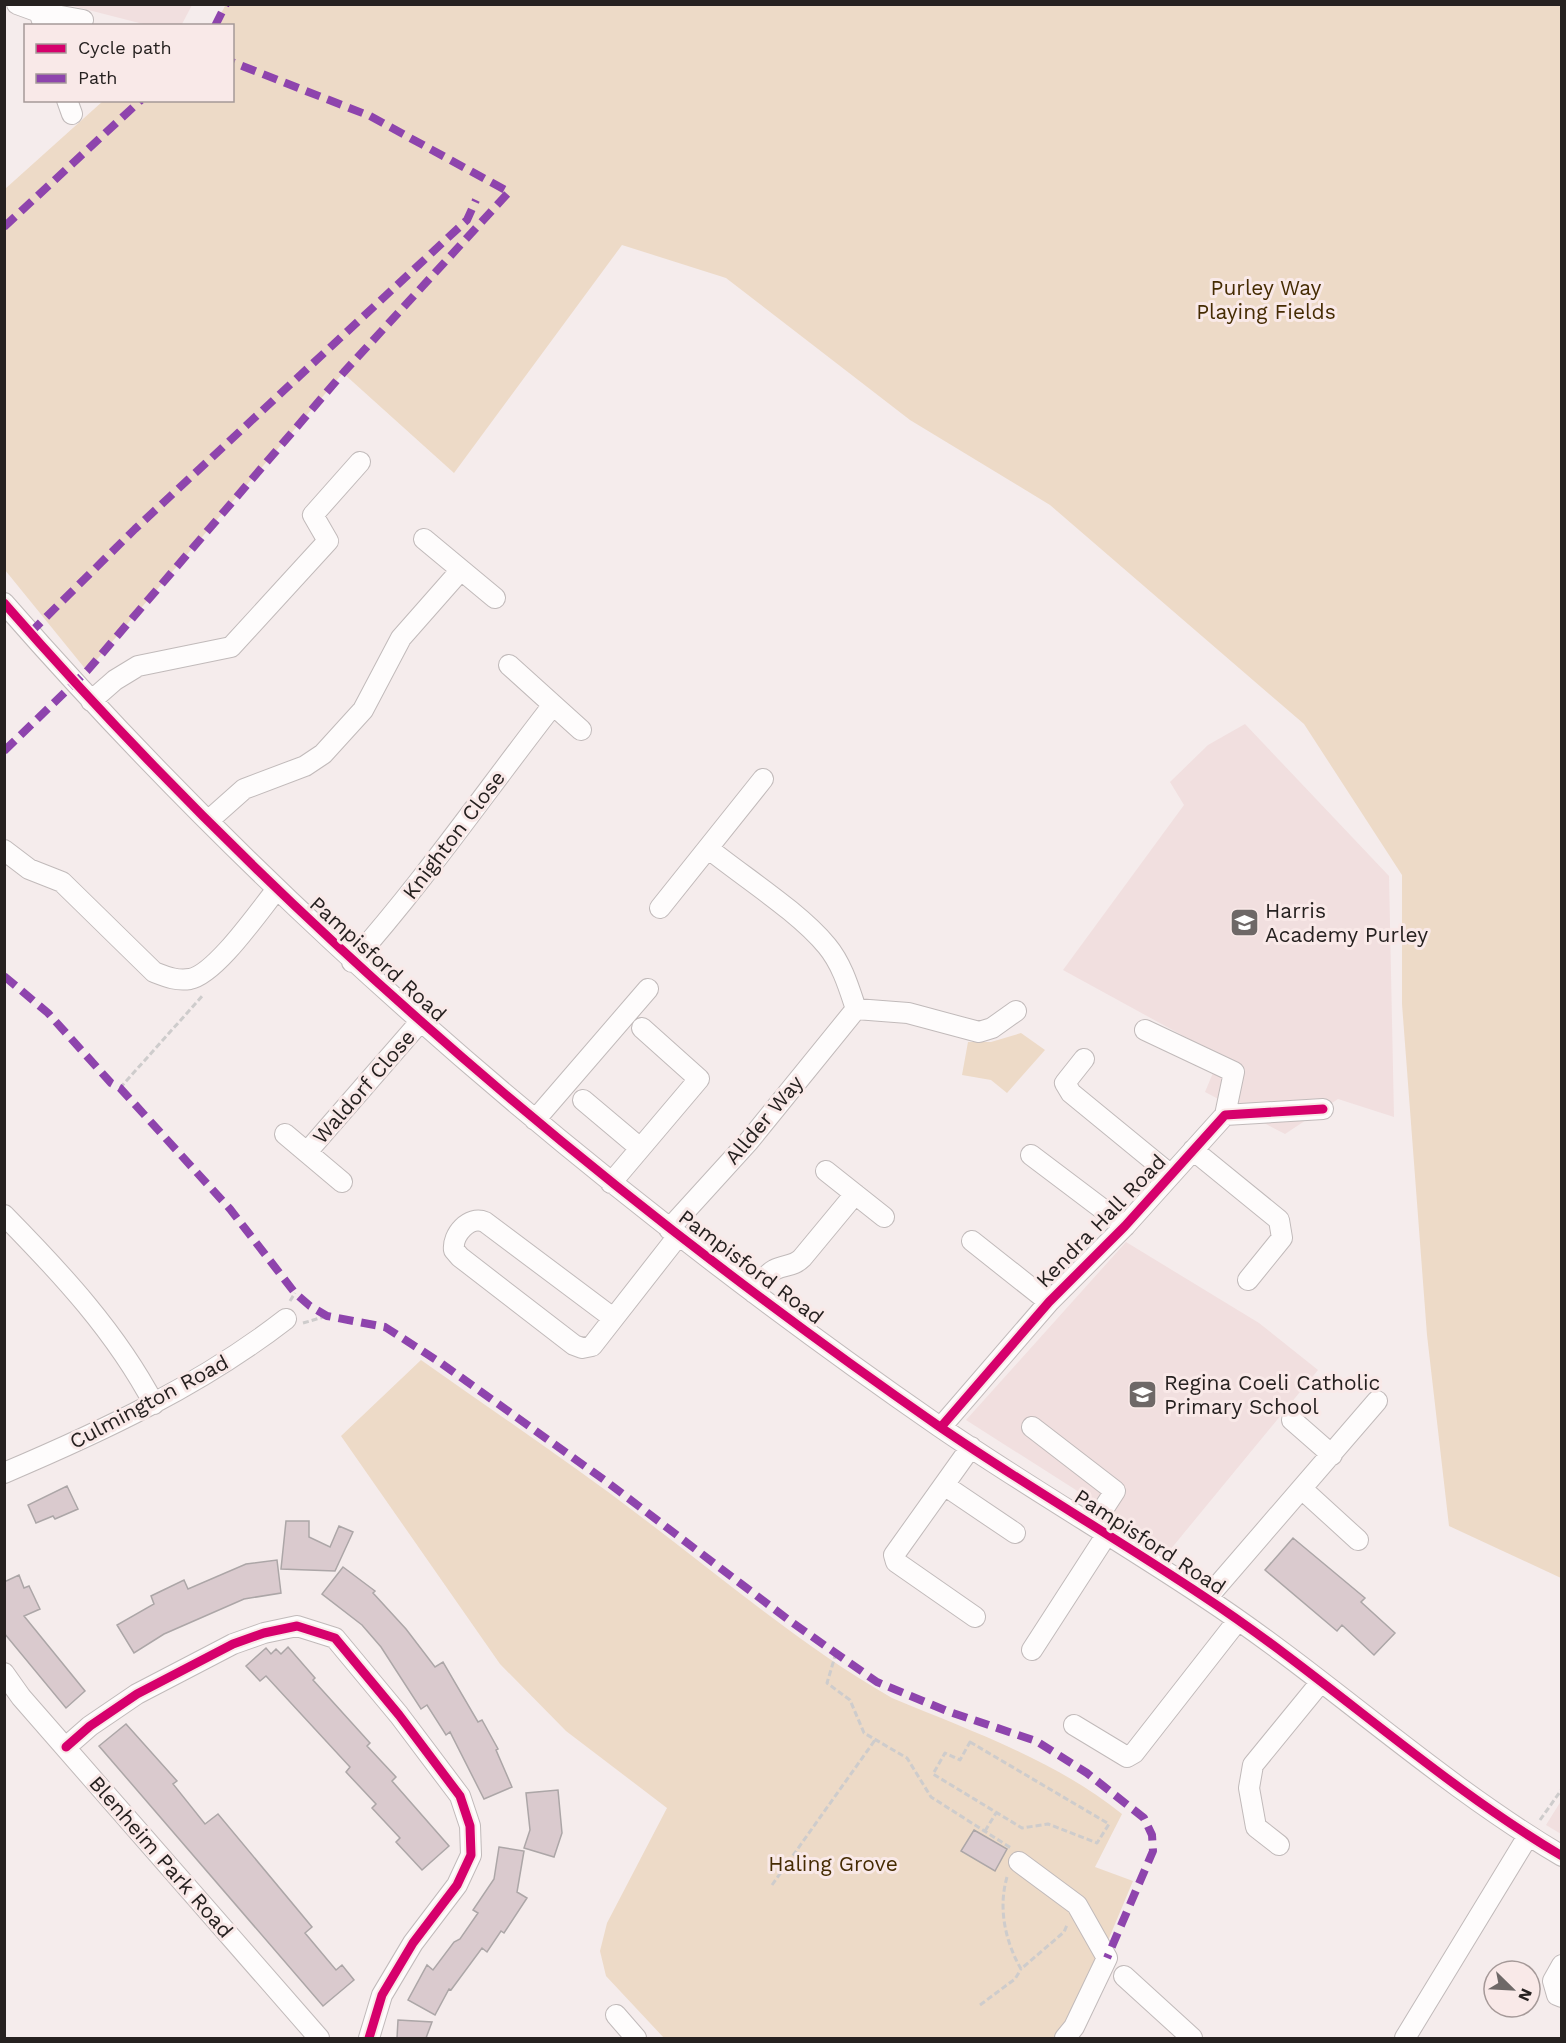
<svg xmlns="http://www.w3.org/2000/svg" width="1566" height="2043" font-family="'Work Sans',sans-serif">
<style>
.built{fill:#f1dfdf}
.green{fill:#eddac7}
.building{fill:#dacace;stroke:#aca6a7;stroke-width:1.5}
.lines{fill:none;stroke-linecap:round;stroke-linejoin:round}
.minor-casing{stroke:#c1baba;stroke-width:22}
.path{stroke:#cecccc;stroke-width:3;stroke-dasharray:6 3;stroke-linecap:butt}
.minor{stroke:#fefcfc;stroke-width:20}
.quiet{stroke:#8e44ad;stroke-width:8;stroke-dasharray:15 8;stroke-linecap:butt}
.cycleway-casing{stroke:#f9e9e8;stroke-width:13}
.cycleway{stroke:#d6006c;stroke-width:9}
.labels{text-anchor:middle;stroke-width:6;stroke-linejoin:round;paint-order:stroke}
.park-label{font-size:21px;fill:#452b02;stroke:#f9e9e8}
.street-label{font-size:21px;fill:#262120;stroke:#f9e9e8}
.poi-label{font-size:21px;fill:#262120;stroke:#f9e9e8;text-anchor:start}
</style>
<rect width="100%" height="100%" fill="#f5ecec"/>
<!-- built -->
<path class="built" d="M69 5H192L181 26 147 25Z
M1245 724 1389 876 1394 1117 1338 1099 1285 1134 1205 1092 1220 1056 1063 970 1184 805 1170 782 1208 745Z
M1126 1242 1259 1323 1318 1370 1170 1550 966 1420Z
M1561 1801V1834L1546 1825Z"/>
<!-- green -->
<path class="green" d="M226 4 1561 5V1578L1449 1526 1427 1335 1402 1004V875L1304 724 1050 505 910 420 726 278 622 245 454 473 343 373 87 671 5 570V189L103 101 232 100V26L215 25Z
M1021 1033 1045 1050 1007 1093 991 1080 962 1075 968 1042H991Z
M421 1360C496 1413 572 1464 644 1519 725 1580 804 1648 892 1698 971 1731 1055 1760 1122 1814L1095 1867 1133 1881 1097 1967 1057 2038H664L606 1976 600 1951 607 1923 667 1808 566 1731 500 1664 341 1436Z"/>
<!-- building -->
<path class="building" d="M67 1486 78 1509 55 1519 53 1516 36 1523 28 1505Z
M286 1521H309V1537L330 1547 339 1526 353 1532 335 1571 281 1569Z
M1293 1538 1365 1598 1361 1602 1395 1633 1374 1655 1342 1625 1337 1631 1265 1570Z
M277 1560 281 1593 244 1599 164 1634 134 1653 117 1625 154 1604 151 1596 184 1580 188 1589 246 1564Z
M343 1567 375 1591 373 1593 406 1629 435 1667 443 1662 478 1722 482 1720 498 1749 496 1750 512 1787 484 1799 450 1732 446 1735 427 1705 421 1709 381 1647 362 1625 322 1594Z
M19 1575 24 1588 29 1586 40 1609 24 1616 85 1691 66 1708 4 1633V1582Z
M288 1647 315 1678 313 1680 370 1743 367 1746 396 1777 392 1781 449 1846 422 1870 396 1842 400 1838 372 1808 376 1804 346 1772 350 1767 266 1676 260 1681 246 1666 266 1648 271 1654 276 1649 281 1654Z
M126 1724 177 1781 173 1784 205 1824 218 1814 312 1927 305 1933 336 1970 342 1965 354 1980 323 2006 99 1746Z
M558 1790 562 1833 554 1857 524 1848 530 1830 526 1793Z
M974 1830 1007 1849 995 1871 961 1851Z
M499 1847 524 1851 517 1892 527 1898 504 1933 501 1931 487 1952 482 1948 451 1990 449 1989 435 2015 408 2000 427 1965 433 1970 454 1942 460 1939 478 1913 473 1910 494 1879Z
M398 2020 432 2022 426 2038H397Z"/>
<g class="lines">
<defs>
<path id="minor" d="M17 4 39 12 43 23
M39 12 83 20
M67 100 72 114
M424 539 495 598
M4 603C279 918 597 1189 940 1427 1026 1486 1116 1538 1203 1596 1326 1677 1434 1780 1562 1856
M509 665 581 730
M91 701 115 680 138 666 231 647 328 541 313 515 360 462
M208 821 244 789 305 766 323 754 363 710 401 638 460 571
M709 849C745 878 799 912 827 946 842 964 849 988 856 1009
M4 850 29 869 62 882 154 972C167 977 176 981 190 979 216 974 259 911 277 889
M660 908 763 779
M352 962C424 881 486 791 553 705
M856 1009 908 1013 979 1032 992 1028 1016 1011
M1145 1030 1234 1072 1225 1115
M1084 1059 1065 1083 1071 1093 1171 1175
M583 1100 640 1148
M535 1120 648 989
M285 1134 342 1182
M1193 1150 1279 1220 1282 1238 1248 1280
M307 1152 420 1022
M1031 1155 1125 1226
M826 1171 884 1217
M611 1183 699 1079 642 1028
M4 1215C61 1273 116 1332 154 1404
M669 1229 749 1141 856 1009
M972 1241 1049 1302
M754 1293C760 1285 766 1274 774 1270 785 1264 793 1267 802 1258L855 1194
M613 1318 485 1222C469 1215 452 1235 454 1250L460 1257 574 1345 582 1348 592 1346 678 1236
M1292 1420 1332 1455
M941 1427 1049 1302 1125 1226 1225 1115 1323 1109
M1032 1427 1115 1491 1093 1525
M971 1447 894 1555 896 1562 975 1617
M4 1473C103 1431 201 1385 286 1319
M944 1485 1015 1533
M1302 1489 1358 1540
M1207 1598 1377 1401
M1032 1650 1107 1534
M4 1673 21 1697 319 2038
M1074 1725 1127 1757 1134 1753 1238 1620
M66 1747 90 1726 137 1694 233 1644 264 1633 297 1626 335 1638 399 1715 460 1796 470 1826 471 1855 457 1885 413 1943 382 1995 369 2038
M1279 1845 1256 1827 1249 1788 1253 1765 1320 1683
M1019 1862 1077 1905 1107 1958 1074 2027 1065 2038
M1562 1965 1553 1981 1557 1995 1562 1997
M1124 1976 1192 2038
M616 2015 636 2038
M1405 2038 1528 1836"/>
</defs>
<!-- minor casing -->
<use href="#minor" class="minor-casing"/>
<!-- path -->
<path class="path" d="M120 1088 204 994
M290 1301 295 1293
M303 1323 327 1316
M836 1653 827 1683 850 1700 864 1733 907 1758 931 1797 1011 1848
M970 1742 1109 1824 1097 1843 1048 1824 1022 1828 933 1774 945 1753 960 1760Z
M1540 1820 1562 1789
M985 1831 996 1813
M1007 1877C998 1908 1005 1941 1021 1969L1064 1932 1067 1925
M772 1885 875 1740
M980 2005 1015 1979 1021 1969"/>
<!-- minor -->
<use href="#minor" class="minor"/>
<!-- quiet -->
<path class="quiet" d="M215 26 226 4
M4 227 141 100
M30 633 135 529 467 220 476 200
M4 751 87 671 344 372 509 192 370 116 232 62
M4 976 48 1013 111 1083 120 1088 230 1209 295 1293 310 1306 327 1316 385 1327 441 1363 607 1482 790 1621 877 1682 947 1711 1036 1741 1087 1773 1144 1818 1152 1835 1153 1851 1107 1958"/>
<defs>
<path id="cycleway" d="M4 603C279 918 597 1189 940 1427 1026 1486 1116 1538 1203 1596 1326 1677 1434 1780 1562 1856
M941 1427 1049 1302 1125 1226 1225 1115 1323 1109
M66 1747 90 1726 137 1694 233 1644 264 1633 297 1626 335 1638 399 1715 460 1796 470 1826 471 1855 457 1885 413 1943 382 1995 369 2038"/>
</defs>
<!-- cycleway casing -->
<use href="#cycleway" class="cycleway-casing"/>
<!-- cycleway -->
<use href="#cycleway" class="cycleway"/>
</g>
<!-- icons -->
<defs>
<symbol id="school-square" viewBox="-11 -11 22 22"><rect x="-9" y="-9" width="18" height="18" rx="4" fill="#6e6867" stroke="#f9e9e8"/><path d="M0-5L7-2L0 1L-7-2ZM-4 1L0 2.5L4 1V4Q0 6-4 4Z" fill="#fff"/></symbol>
</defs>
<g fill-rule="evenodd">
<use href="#school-square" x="1228" y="906" width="33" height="33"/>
<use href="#school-square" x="1126" y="1378" width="33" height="33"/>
</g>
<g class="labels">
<!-- park labels -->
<g class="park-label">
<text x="1266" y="295">Purley Way<tspan x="1266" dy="24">Playing Fields</tspan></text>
<text x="833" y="1871">Haling Grove</text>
</g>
<!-- street labels -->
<g class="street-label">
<text transform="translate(454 835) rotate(-53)" y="7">Knighton Close</text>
<text transform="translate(378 959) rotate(42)" y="7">Pampisford Road</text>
<text transform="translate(364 1087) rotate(-49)" y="7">Waldorf Close</text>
<text transform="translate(764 1120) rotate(-50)" y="7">Allder Way</text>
<text transform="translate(1101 1221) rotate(-46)" y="7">Kendra Hall Road</text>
<text transform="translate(751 1267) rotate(37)" y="7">Pampisford Road</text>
<text transform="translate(149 1402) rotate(-28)" y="7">Culmington Road</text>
<text transform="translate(1150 1542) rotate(33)" y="7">Pampisford Road</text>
<text transform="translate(161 1857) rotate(49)" y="7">Blenheim Park Road</text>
</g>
<!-- poi labels -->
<g class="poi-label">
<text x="1265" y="918">Harris<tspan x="1265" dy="24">Academy Purley</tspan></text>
<text x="1164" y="1390">Regina Coeli Catholic<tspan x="1164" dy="24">Primary School</tspan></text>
</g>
</g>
<!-- border -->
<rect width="1566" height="2043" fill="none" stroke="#262120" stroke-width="12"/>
<!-- legend -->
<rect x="24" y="24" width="210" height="78" fill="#f9e9e8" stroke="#a59998" stroke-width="1.5"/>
<rect x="36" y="44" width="30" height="9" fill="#d6006c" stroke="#a59998" stroke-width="1.5"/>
<text x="78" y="54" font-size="18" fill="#262120">Cycle path</text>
<rect x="36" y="74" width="30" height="9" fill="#8e44ad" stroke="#a59998" stroke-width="1.5"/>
<text x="78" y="84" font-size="18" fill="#262120">Path</text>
<!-- north arrow -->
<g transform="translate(1512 1989) rotate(114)"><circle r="28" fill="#f9e9e8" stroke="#a59998" stroke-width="1.5"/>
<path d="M0-4.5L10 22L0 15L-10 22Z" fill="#6e6867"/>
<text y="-9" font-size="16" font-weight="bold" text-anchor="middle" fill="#262120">N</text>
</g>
</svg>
